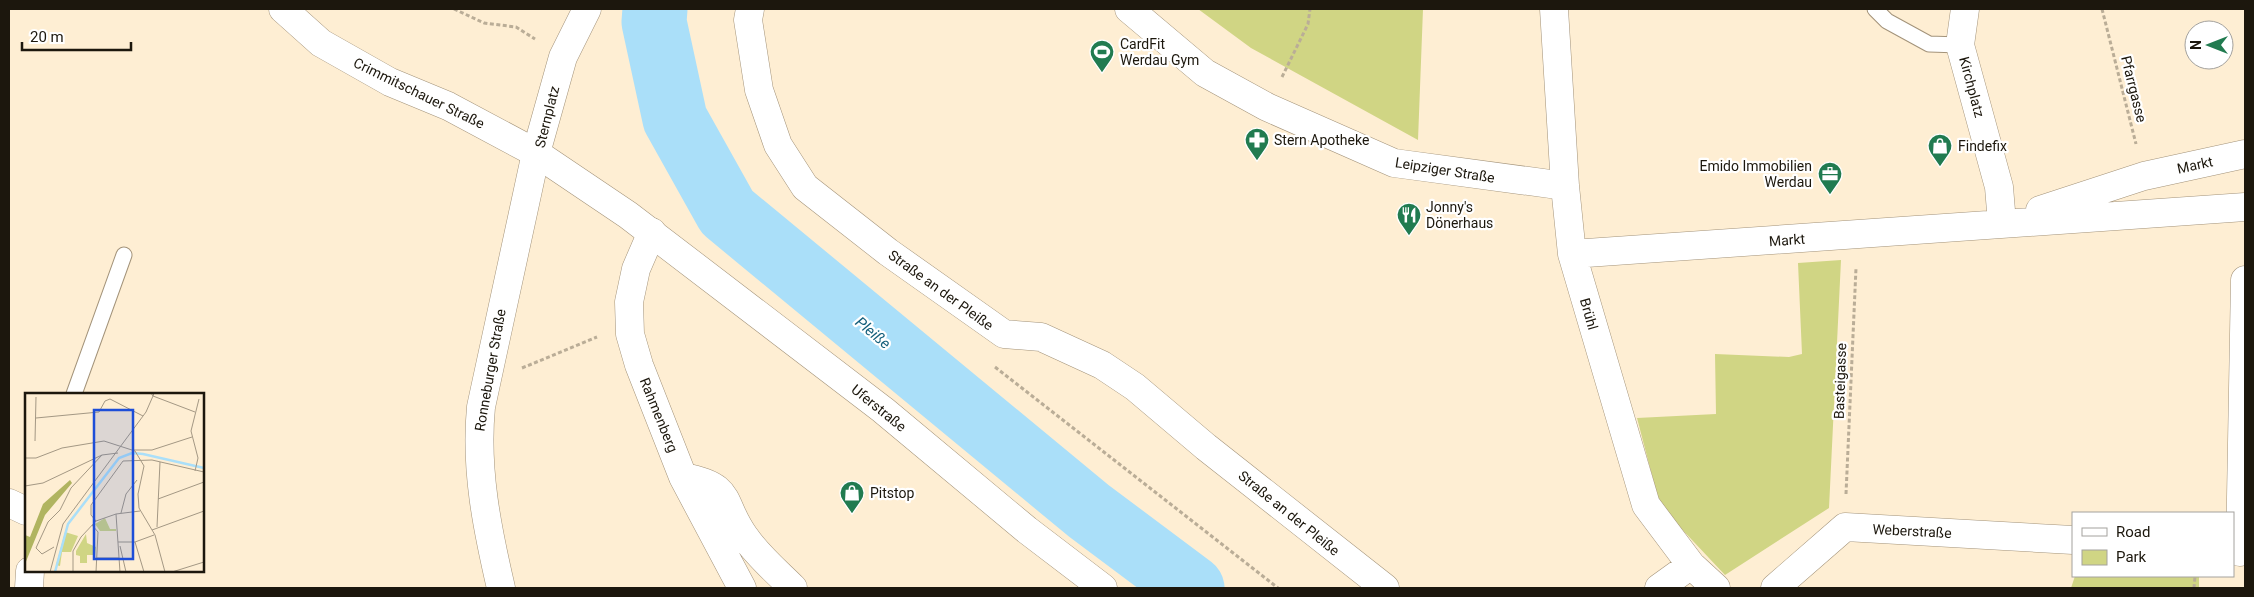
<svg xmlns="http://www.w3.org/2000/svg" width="2254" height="597" font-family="Roboto,sans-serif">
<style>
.green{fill:#d0d584}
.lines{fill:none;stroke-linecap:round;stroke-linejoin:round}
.river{stroke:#aadff9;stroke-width:65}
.service-casing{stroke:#a3937a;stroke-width:17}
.minor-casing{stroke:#a3937a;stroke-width:29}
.tertiary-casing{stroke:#a3937a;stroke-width:29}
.primary-casing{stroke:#a3937a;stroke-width:29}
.path{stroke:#baad97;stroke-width:3;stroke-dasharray:4 2.5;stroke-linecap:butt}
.service{stroke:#fff;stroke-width:15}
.minor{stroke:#fff;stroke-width:28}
.tertiary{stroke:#fff;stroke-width:28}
.primary{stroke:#fff;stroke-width:28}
.labels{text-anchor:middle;stroke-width:4.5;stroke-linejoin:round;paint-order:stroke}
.poi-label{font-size:14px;fill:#1c170d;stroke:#fff;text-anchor:start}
.street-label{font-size:14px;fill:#1c170d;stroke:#fff}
.water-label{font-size:15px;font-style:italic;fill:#135e7b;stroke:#fff}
.inset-river{fill:none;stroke:#aadff9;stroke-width:2.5}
.inset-road{fill:none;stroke:#a49884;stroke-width:1}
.view{fill:#1d4ed8;fill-opacity:0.15;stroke:#1d4ed8;stroke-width:2.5}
.inset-edge{fill:none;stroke:#1c170d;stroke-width:2.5}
</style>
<rect width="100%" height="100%" fill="#feeed3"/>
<!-- green -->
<path class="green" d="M1198 9H1423L1418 140 1251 48Z
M1841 260 1829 508 1725 575 1660 506 1637 418 1716 414 1715 354 1789 357 1802 354 1798 263Z
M2075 576 2199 577V588H2071Z"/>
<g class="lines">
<!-- river -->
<path class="river" d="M655 9 654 22 675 119 727 212 1089 511 1192 588"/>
<defs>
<path id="service" d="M1875 9 1887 21 1929 44 1960 45
M74 394 124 255"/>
<path id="minor" d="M750 9 748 20 759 90 778 145 805 187 888 252 1004 334 1041 337 1102 365 1135 387 1206 447 1385 588
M1129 9 1205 73 1267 107 1394 163 1565 186
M1554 9 1565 186 1572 254 1646 505 1691 565 1716 588
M1965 9 1960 45 1999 187 2002 223
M2040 210 2144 176 2245 154
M652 232 636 269 629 302 630 334 639 365 683 477 742 588
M1572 254C1796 240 2021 221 2245 207
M683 477C735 486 720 503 745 537 758 556 777 572 793 588
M9 503 26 511
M2240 552 2245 280
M29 588 30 571
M1659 588 1691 565
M1775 588 1845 527 2073 540"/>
<path id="tertiary" d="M283 9 321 43 390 82 448 106 536 153 628 215 883 410 1027 530 1103 588"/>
<path id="primary" d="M501 588C487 528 475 469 481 407L536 153 563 57 587 9"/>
</defs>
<!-- service casing -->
<use href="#service" class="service-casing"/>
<!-- minor casing -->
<use href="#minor" class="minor-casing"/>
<!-- tertiary casing -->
<use href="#tertiary" class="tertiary-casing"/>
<!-- primary casing -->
<use href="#primary" class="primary-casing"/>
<!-- path -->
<path class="path" d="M454 9 484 23 516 27 535 39
M2102 9 2136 144
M1282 77 1308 24 1310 9
M995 367 1278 588
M522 368 597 337
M1846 494 1856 268
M2194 588 2195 576"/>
<!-- service -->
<use href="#service" class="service"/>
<!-- minor -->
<use href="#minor" class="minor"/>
<!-- tertiary -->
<use href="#tertiary" class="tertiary"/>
<!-- primary -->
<use href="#primary" class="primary"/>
</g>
<!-- icons -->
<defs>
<symbol id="stadium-pin" viewBox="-11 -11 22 30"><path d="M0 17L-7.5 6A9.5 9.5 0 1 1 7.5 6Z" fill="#217b50" stroke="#fff"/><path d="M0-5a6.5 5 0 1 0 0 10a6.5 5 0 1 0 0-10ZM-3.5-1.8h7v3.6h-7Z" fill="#fff"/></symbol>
<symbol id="pharmacy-pin" viewBox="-11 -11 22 30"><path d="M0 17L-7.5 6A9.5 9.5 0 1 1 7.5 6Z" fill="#217b50" stroke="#fff"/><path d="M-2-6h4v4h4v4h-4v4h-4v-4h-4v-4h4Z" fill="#fff"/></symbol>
<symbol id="shop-pin" viewBox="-11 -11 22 30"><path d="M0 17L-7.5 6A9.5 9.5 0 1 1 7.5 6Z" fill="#217b50" stroke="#fff"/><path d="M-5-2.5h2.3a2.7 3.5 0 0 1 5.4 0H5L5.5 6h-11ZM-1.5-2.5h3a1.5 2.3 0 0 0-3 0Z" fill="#fff"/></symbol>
<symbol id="office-pin" viewBox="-11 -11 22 30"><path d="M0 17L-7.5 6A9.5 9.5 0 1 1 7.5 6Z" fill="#217b50" stroke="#fff"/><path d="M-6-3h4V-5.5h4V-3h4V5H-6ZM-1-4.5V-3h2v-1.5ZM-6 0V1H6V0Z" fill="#fff"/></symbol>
<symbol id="restaurant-pin" viewBox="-11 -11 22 30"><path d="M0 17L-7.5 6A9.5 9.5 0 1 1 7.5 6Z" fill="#217b50" stroke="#fff"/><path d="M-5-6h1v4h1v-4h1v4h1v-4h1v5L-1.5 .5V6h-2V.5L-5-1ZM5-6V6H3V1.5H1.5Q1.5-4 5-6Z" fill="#fff"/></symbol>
</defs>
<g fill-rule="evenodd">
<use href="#stadium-pin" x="1088" y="38" width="28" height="38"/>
<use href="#pharmacy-pin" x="1243" y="126" width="28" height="38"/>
<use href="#shop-pin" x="1926" y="132" width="28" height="38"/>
<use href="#office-pin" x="1816" y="160" width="28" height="38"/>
<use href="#restaurant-pin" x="1395" y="201" width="28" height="38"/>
<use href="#shop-pin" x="838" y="479" width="28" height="38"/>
</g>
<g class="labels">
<!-- poi labels -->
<g class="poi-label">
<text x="1120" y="49">CardFit<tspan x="1120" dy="16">Werdau Gym</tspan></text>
<text x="1274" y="145">Stern Apotheke</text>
<text x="1958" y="151">Findefix</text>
<text x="1812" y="171" text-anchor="end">Emido Immobilien<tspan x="1812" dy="16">Werdau</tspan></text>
<text x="1426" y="212">Jonny's<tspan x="1426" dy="16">Dönerhaus</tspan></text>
<text x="870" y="498">Pitstop</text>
</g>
<!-- street labels -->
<g class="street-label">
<text transform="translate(1972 87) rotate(75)" y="5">Kirchplatz</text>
<text transform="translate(2134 89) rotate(76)" y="5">Pfarrgasse</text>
<text transform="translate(419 93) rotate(26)" y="5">Crimmitschauer Straße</text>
<text transform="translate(547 117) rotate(-76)" y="5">Sternplatz</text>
<text transform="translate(2195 165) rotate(-12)" y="5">Markt</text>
<text transform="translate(1445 170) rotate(9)" y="5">Leipziger Straße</text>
<text transform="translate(1787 240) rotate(-4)" y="5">Markt</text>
<text transform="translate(941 290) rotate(36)" y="5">Straße an der Pleiße</text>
<text transform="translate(1589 314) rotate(74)" y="5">Brühl</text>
<text transform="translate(490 370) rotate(-80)" y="5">Ronneburger Straße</text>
<text transform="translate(1840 381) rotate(-88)" y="5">Basteigasse</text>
<text transform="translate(879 408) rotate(39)" y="5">Uferstraße</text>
<text transform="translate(659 415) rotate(68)" y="5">Rahmenberg</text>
<text transform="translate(1289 513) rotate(39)" y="5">Straße an der Pleiße</text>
<text transform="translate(1912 531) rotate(3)" y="5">Weberstraße</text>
</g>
<!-- water labels -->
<g class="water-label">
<text transform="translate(873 333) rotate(40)" y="5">Pleiße</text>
</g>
</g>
<!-- overview -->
<g transform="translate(25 393)">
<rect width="179" height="179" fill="#feeed3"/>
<path d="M80 125 85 136H91V138H75L70 131ZM40 139 53 143 46 159H37L35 173 31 172ZM61 141 62 150 71 154 70 162H62V170H55V163L51 162V158Z" fill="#d0d584"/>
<path d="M45 87 47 90 20 122 0 171V142L5 144 18 111Z" fill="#b0b460"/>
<path class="inset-river" d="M30 179 43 131 94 65 107 60 118 61 179 75"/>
<path class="inset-road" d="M129 0 128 3 170 19M11 25 74 19 80 8 85 6 118 23M10 48 11 4M109 57H127L167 44M0 65H11L37 55 79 48 110 58 119 73 113 101 114 115 130 142 140 179M170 78 173 65 166 38 174 6M0 93 18 90 77 62 93 60M133 106 179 89M96 120 101 101 112 87M91 121 95 179M71 128 66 122V112L98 68 127 67 179 79M67 132 73 139 71 179M132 134 135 69M127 137 179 118M93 149H110L129 142M110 149 119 179M95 153 101 179M29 154 17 161 11 155 23 129 35 117 46 95 77 62M72 165H94M25 179 38 131 121 19 128 3 126 0M48 179V158L56 144 71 128 91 121 115 118M147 179 179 169"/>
<path class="view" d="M69 17H108V166H69Z"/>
<rect width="179" height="179" class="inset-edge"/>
</g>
<!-- border -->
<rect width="2254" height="597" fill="none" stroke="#1c170d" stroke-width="20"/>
<!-- legend -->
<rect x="2072" y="512" width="162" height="65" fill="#ffffff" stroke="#a4a29e"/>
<rect x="2082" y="528" width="25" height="8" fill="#ffffff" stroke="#a4a29e"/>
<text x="2116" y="537" font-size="15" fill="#1c170d">Road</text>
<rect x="2082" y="550" width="25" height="15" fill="#d0d584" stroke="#a4a29e"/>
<text x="2116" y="562" font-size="15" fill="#1c170d">Park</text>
<!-- north arrow -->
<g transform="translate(2209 45) rotate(270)"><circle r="24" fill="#ffffff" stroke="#a4a29e"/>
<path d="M0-4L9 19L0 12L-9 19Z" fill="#217b50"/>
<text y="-8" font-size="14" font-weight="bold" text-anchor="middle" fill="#1c170d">N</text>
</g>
<!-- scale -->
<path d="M22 42v8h109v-8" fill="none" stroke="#1c170d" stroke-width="2.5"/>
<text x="30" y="42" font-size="15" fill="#1c170d" stroke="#ffffff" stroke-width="4" paint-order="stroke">20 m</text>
</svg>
